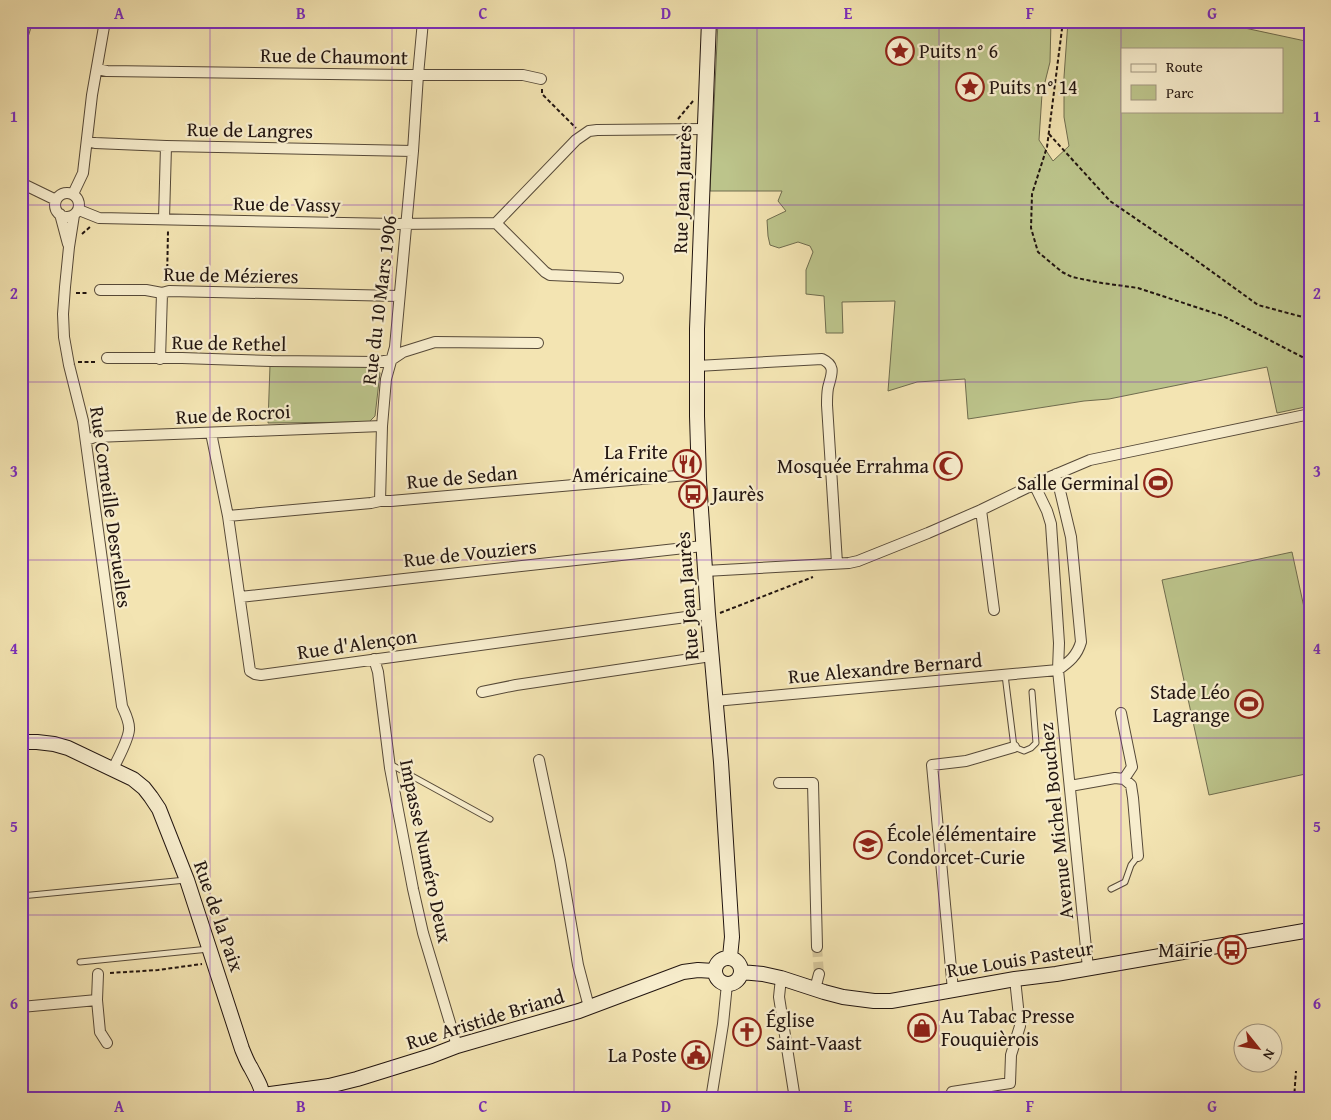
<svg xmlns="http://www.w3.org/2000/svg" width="1331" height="1120" font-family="'Gentium Book Plus',serif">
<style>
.green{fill:#bcc48b;stroke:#6f6c4e;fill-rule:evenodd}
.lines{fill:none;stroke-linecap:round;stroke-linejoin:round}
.street-tunnel{stroke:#d4c59a;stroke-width:10;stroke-dasharray:10 5;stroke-linecap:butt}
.lane-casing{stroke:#564938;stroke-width:7}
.street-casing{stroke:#564938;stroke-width:12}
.secondary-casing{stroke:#221510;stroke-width:16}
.path{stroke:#221510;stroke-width:2;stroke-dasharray:4 2.5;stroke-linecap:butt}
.lane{stroke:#f7edcd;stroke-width:5}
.street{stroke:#f7edcd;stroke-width:10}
.secondary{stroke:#f7edcd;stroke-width:14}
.grid{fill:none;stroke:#7b2cbf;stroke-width:1;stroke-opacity:0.55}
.labels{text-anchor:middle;stroke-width:4.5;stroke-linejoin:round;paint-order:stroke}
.poi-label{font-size:20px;fill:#221510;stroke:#f7edcd;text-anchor:start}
.street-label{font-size:20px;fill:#221510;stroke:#f7edcd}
.neatline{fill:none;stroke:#7b2cbf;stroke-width:2}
.grid-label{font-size:16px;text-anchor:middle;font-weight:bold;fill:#7b2cbf}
</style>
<rect width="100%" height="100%" fill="#f3e4b2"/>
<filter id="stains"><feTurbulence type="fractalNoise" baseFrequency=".004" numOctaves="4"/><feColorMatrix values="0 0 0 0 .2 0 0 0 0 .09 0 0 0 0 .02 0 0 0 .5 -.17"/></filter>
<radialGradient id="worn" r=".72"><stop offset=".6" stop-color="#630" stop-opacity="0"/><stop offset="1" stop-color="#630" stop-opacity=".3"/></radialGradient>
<!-- green -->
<path class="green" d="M21 21H33L24 50 21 49Z
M718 21H1051L1050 62 1042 94 1039 140 1053 161 1069 146 1064 117V77L1068 21H1212L1310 42V406L1277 413 1267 367 1109 399 1084 401 968 419 965 379 917 382 888 391 895 301 842 302 843 333H826L824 296 806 294V270L813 252 810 246 798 242 779 248 770 245 768 236 767 220 786 211 778 201 782 191H710ZM1122 49H1282V111H1122Z
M270 365H373L377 368 380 373 375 416 369 422 268 423Z
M1292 552 1310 635V773L1209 795 1162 580Z"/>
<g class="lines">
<!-- street-tunnel -->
<path class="street-tunnel" d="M817 947 819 974"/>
<defs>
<path id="lane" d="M1005 675 1014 747 1024 751 1031 748 1036 743 1032 692
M390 764 490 819
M1111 889 1125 882 1131 865 1138 856
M21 896 186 880
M80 962 209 949"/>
<path id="street" d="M97 69 107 71 405 75H523L541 79
M87 141 95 143 166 146 413 151
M21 183 56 200
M55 205a12 12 0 1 1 24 0a12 12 0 1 1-24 0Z
M73 194 83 173 92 95 105 21
M79 210 99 218 394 224 496 223
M60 214 68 244
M74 215 69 247 65 287 63 314 64 337 69 365 83 421 122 706C125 713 130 722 129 730 128 741 118 758 113 769
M164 219 166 146
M496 223 576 140 589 131 597 130 704 129
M496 223 545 272 550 275 618 278
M100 290H146L162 293 169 291 399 296
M107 358H182L271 361 378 362 391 360 403 352 435 342 538 343
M160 359 162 293
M697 366 822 359C837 366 831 375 828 388 827 394 827 399 827 405L837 563
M211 433 228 516 250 671 255 674 261 675 708 614
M86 440 95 437C191 434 286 429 382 426
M1034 484 1047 511 1051 524 1059 643 1058 670 1088 968
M380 501 382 426 386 379 395 347 413 151 418 75 423 21
M981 510 994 610
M228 516 371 503 380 501H391L699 474
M705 571 849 563 858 561 928 533 981 510 1045 479 1090 460 1310 414
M240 597 703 546
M374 659 378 672 390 768 413 889 423 933 457 1046
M482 692 516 685 711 656
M715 701 1058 670C1069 662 1077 656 1081 642L1071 537 1056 474
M1121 713 1132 767 1124 779
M539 760 560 860 578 965 589 1007
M779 783H813L817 947
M1070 786 1115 778 1124 779 1131 785 1133 798 1138 856
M781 978 779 997 795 1099
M815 989 819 974
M953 990 932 765 966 761 1014 747
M97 1000 98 974
M21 1007 97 1000 100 1032 107 1043
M952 1092 1010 1083 1011 1055 1020 1026 1015 979
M711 1099 723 1024 727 984"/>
<path id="secondary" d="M709 21 697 329V416L699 480 708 614 721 762 728 874 732 937 730 957
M21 742H37L54 744 68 748 133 779 144 788 151 797 159 809 187 880 242 1049C245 1056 247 1062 251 1068 256 1078 263 1088 263 1099
M715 971a13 13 0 1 1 26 0a13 13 0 1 1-26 0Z
M741 972 763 974 781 978 824 992 843 997 874 1001H891L1015 979 1056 974 1310 930
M263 1095 329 1086 357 1079 431 1056 457 1046 579 1011 683 972 698 970 714 971"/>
</defs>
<!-- lane casing -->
<use href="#lane" class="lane-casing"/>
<!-- street casing -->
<use href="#street" class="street-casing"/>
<!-- secondary casing -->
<use href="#secondary" class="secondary-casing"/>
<!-- path -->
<path class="path" d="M841 21 853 28 874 21
M1063 21 1047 147 1032 194 1031 228 1038 252 1062 272 1072 277 1102 283 1138 288 1223 316 1310 361
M542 89V94L576 128
M678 119 693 101
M1049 134 1110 201 1186 253 1258 305 1310 319
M680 140 691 151
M82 234 90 227
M167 281 168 231
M76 293H89
M78 362H96
M720 613 813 577
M110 973 158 970 202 964
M1016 1092 1018 1094 1021 1099
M1294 1099 1296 1071"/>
<!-- lane -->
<use href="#lane" class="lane"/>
<!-- street -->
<use href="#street" class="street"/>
<!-- secondary -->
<use href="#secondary" class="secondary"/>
</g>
<!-- grid -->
<path class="grid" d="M210 21V1099M392 21V1099M574 21V1099M757 21V1099M939 21V1099M1121 21V1099M21 205H1310M21 382H1310M21 560H1310M21 738H1310M21 915H1310"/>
<!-- icons -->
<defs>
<symbol id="sight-ring" viewBox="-11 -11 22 22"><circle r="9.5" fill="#f7edcd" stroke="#8f2418" stroke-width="1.5"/><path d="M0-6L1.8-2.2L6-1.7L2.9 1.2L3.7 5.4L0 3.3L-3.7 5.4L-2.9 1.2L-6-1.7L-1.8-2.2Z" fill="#8f2418"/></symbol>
<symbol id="restaurant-ring" viewBox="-11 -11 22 22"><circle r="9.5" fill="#f7edcd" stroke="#8f2418" stroke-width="1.5"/><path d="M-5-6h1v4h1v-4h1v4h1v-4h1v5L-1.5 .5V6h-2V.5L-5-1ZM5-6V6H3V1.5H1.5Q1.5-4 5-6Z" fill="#8f2418"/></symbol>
<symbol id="mosque-ring" viewBox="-11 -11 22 22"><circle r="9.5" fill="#f7edcd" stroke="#8f2418" stroke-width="1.5"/><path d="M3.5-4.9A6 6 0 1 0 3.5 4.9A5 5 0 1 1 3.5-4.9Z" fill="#8f2418"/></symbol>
<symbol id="stadium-ring" viewBox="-11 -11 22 22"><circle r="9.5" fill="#f7edcd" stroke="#8f2418" stroke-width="1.5"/><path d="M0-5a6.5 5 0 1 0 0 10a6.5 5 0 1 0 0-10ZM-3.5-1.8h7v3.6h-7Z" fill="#8f2418"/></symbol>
<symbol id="bus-ring" viewBox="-11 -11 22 22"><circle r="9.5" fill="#f7edcd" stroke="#8f2418" stroke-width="1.5"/><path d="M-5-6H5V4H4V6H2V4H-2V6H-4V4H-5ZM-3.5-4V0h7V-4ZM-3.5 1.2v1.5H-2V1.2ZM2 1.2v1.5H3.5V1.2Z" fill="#8f2418"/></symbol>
<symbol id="school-ring" viewBox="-11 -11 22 22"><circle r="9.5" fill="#f7edcd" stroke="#8f2418" stroke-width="1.5"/><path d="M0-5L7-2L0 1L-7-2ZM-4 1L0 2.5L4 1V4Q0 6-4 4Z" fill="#8f2418"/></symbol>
<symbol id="shop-ring" viewBox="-11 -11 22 22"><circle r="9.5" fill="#f7edcd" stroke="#8f2418" stroke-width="1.5"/><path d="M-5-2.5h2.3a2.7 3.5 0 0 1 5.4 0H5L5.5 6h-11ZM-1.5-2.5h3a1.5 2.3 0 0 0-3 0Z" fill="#8f2418"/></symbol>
<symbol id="church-ring" viewBox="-11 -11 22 22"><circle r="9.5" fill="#f7edcd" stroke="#8f2418" stroke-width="1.5"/><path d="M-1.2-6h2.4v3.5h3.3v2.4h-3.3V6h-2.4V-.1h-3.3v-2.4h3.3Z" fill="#8f2418"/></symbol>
<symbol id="civic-ring" viewBox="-11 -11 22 22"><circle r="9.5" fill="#f7edcd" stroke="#8f2418" stroke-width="1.5"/><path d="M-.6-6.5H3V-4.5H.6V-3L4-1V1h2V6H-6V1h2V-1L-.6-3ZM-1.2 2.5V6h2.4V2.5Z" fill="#8f2418"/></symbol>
</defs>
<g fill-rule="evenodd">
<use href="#sight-ring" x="884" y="35" width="32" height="32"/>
<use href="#sight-ring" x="954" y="71" width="32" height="32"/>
<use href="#restaurant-ring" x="671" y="448" width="32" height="32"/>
<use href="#mosque-ring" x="932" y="450" width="32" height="32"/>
<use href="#stadium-ring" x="1142" y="467" width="32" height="32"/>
<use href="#bus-ring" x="677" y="478" width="32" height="32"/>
<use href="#stadium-ring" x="1233" y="688" width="32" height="32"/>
<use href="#school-ring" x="852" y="829" width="32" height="32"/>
<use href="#bus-ring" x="1216" y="934" width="32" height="32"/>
<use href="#shop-ring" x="906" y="1012" width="32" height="32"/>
<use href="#church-ring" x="731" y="1016" width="32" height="32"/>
<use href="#civic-ring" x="680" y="1039" width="32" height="32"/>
</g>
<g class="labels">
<!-- poi labels -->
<g class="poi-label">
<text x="919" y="58">Puits n° 6</text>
<text x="989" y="94">Puits n° 14</text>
<text x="668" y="459" text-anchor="end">La Frite<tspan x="668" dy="23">Américaine</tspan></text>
<text x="929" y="473" text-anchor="end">Mosquée Errahma</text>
<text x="1139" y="490" text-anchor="end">Salle Germinal</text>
<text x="712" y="501">Jaurès</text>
<text x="1230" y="699" text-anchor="end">Stade Léo<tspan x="1230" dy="23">Lagrange</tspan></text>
<text x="887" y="841">École élémentaire<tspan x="887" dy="23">Condorcet-Curie</tspan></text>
<text x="1213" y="957" text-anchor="end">Mairie</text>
<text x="941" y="1023">Au Tabac Presse<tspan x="941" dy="23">Fouquièrois</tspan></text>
<text x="766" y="1027">Église<tspan x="766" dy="23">Saint-Vaast</tspan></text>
<text x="677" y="1062" text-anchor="end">La Poste</text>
</g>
<!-- street labels -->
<g class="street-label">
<text transform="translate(334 56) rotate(1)" y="7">Rue de Chaumont</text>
<text transform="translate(250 130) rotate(1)" y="7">Rue de Langres</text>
<text transform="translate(682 189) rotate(-88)" y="7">Rue Jean Jaurès</text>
<text transform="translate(287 204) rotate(1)" y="7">Rue de Vassy</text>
<text transform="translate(231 275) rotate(1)" y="7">Rue de Mézieres</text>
<text transform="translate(379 300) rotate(-83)" y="7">Rue du 10 Mars 1906</text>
<text transform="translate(229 343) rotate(1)" y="7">Rue de Rethel</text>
<text transform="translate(233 414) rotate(-3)" y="7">Rue de Rocroi</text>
<text transform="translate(462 477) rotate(-5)" y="7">Rue de Sedan</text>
<text transform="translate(111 507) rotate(82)" y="7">Rue Corneille Desruelles</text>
<text transform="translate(470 553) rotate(-6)" y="7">Rue de Vouziers</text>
<text transform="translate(687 596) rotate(-94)" y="7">Rue Jean Jaurès</text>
<text transform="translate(357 644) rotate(-8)" y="7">Rue d'Alençon</text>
<text transform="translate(885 668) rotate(-5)" y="7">Rue Alexandre Bernard</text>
<text transform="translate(1056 821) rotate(-96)" y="7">Avenue Michel Bouchez</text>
<text transform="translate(426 851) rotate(78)" y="7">Impasse Numéro Deux</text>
<text transform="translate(219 916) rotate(71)" y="7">Rue de la Paix</text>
<text transform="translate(1020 959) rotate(-9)" y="7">Rue Louis Pasteur</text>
<text transform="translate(485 1019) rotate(-17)" y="7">Rue Aristide Briand</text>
</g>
</g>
<!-- margin -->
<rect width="1331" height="1120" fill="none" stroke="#f3e4b2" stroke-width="55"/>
<!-- legend -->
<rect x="1121" y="48" width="162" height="65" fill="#f7edcd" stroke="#a29781"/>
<rect x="1131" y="64" width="25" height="8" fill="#f7edcd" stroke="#a29781"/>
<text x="1166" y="72" font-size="15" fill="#221510">Route</text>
<rect x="1131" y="85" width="25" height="15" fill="#bcc48b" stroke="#a29781"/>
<text x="1166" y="98" font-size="15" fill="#221510">Parc</text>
<!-- north arrow -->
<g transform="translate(1258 1048) rotate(120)"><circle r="24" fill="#f7edcd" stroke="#a29781"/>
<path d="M0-4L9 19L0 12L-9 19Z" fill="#8f2418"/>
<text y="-8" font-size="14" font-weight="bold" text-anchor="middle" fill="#221510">N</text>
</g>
<rect x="28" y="28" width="1276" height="1064" class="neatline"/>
<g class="grid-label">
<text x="119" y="19">A</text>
<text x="301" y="19">B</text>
<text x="483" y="19">C</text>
<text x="666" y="19">D</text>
<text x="848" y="19">E</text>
<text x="1030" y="19">F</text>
<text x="1212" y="19">G</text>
<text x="14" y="122">1</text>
<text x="1317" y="122">1</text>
<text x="14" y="299">2</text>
<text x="1317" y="299">2</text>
<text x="14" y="477">3</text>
<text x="1317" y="477">3</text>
<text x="14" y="654">4</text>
<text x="1317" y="654">4</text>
<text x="14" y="832">5</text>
<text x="1317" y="832">5</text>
<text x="14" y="1009">6</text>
<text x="1317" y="1009">6</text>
<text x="119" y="1112">A</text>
<text x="301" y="1112">B</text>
<text x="483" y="1112">C</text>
<text x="666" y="1112">D</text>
<text x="848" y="1112">E</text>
<text x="1030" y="1112">F</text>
<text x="1212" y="1112">G</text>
</g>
<rect width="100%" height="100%" filter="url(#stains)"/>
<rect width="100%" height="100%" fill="url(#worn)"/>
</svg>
